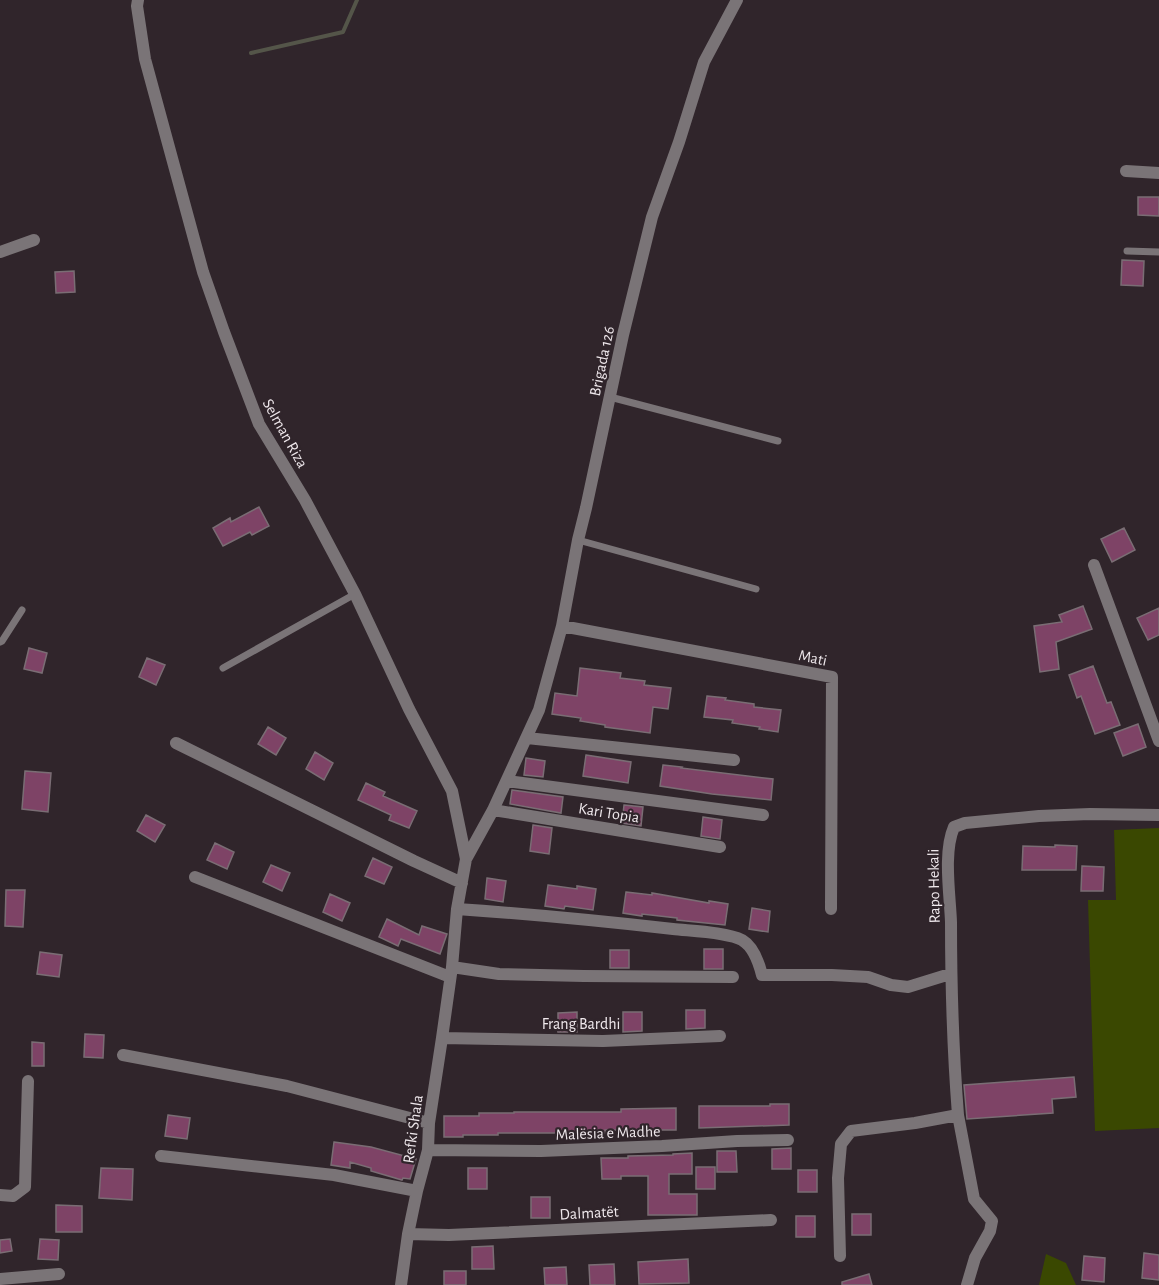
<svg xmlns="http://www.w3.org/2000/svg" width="1159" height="1285" font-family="'Alegreya Sans',sans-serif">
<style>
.green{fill:#3a4801}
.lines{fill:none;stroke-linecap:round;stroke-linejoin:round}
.stream{stroke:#545549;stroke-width:4}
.building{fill:#7e4366;stroke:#7a6d74;stroke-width:1.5}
.service{stroke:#7a7477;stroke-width:7}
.minor{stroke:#7a7477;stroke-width:12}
.labels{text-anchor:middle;stroke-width:4.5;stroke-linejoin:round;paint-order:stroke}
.street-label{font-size:16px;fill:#efe8ec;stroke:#30252b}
</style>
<rect width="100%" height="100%" fill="#30252b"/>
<!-- green -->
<path class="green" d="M1159 828V1128L1095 1131 1088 900H1116L1114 830Z
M1046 1254 1066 1263 1076 1285H1039Z"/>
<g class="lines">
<!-- stream -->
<path class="stream" d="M251 53 343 32 357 0"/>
</g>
<!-- building -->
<path class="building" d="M1138 197H1159V216L1138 215Z
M1122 260 1144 261 1143 286 1121 285Z
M74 271 75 292 56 293 55 272Z
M259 507 269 526 252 535 250 532 223 546 213 528 230 518 231 522Z
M1124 528 1135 550 1112 562 1101 539Z
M1083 606 1092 629 1056 642 1059 669 1040 672 1034 626 1062 622 1059 615Z
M1159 608V635L1148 640 1137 618Z
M29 648 47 653 42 673 24 669Z
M147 658 165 665 156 685 139 677Z
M1093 666 1107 703 1111 702 1120 725 1095 734 1081 696 1077 698 1069 675Z
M580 668 621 673 620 678 645 681 644 685 671 688 668 709 653 707 650 733 605 727V725L580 721 581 718 552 714 555 693 577 696Z
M707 696 726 698 725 700 754 704V707L781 710 778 732 759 729 760 727 732 723 733 720 704 717Z
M1138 724 1146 747 1123 756 1114 733Z
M268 727 286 738 276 755 258 744Z
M315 752 333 763 324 780 306 769Z
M586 755 631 762 628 783 583 776Z
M526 758 545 761 543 777 524 775Z
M663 765 682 767 681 768 773 779 771 800 712 794 660 786Z
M25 771 51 773 48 812 22 809Z
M366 783 385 792 383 796 417 811 409 828 389 820 391 815 358 800Z
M512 790 563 797 561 813 510 804Z
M624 805 643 807 641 826 622 823Z
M146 815 165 825 155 842 137 831Z
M703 817 722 820 720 839 701 836Z
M533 825 552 828 549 854 530 851Z
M215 843 234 852 227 869 207 860Z
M1055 845 1077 846 1076 870H1022L1023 846 1055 847Z
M373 858 392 867 384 884 365 876Z
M271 865 290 873 282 891 263 882Z
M1082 866 1104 867 1103 891H1081Z
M487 878 506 881 503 902 485 899Z
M548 885 577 889V886L596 889 593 910 565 906 564 909 545 906Z
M6 890H25L23 927 5 926Z
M626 892 652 895V893L709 903V901L728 904 725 925 677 920V918L642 914V916L623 913Z
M330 894 350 903 342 921 323 912Z
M752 908 770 911 768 932 749 929Z
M387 919 419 935 422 926 447 934 440 954 401 939 398 946 379 937Z
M704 949H723V969H704Z
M610 950H629V968H610Z
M40 952 62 955 59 977 37 974Z
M686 1010H705V1028L686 1029Z
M577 1012V1032H558V1013Z
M623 1012H642V1031L623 1032Z
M85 1034 104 1035 103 1058 84 1057Z
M32 1042 44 1043V1066H32Z
M1074 1077 1076 1097 1052 1099 1053 1113 967 1119 964 1085Z
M770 1104H789V1125L699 1128V1106H770Z
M676 1108V1130H605V1133H498V1135H463V1137H444V1116H479V1113H514V1112H621V1109Z
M168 1115 190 1118 187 1139 165 1136Z
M334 1142 371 1147 416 1159 410 1179 403 1178 402 1180 371 1171V1168L350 1162V1168L331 1165Z
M791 1148V1169H772V1149Z
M717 1151H736L737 1172H717Z
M692 1153V1174H669V1194H697V1215H648V1176H621V1179H602L601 1158H628V1156L673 1155V1154Z
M696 1167H715V1189H696Z
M101 1168 133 1169 132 1200 99 1198Z
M468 1168H487V1189H468Z
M798 1170H817V1192H798Z
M531 1197H550V1218H531Z
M56 1205 82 1206V1232H56Z
M852 1214H871V1235H852Z
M796 1216H815V1237H796Z
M10 1239 12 1251 0 1253V1240Z
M40 1239 59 1240 58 1260 38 1259Z
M493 1246 494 1269H472V1247Z
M1144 1253 1159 1255V1280L1142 1278Z
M1084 1256 1105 1258 1104 1282 1082 1280Z
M688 1259 689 1283 639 1284 638 1262Z
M614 1264 615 1285H590L589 1265Z
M566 1267 567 1285H545L544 1268Z
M444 1271H466V1285H444Z
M869 1274 872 1285H842V1282Z"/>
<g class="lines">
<!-- service -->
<path class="service" d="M1127 251 1159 252
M610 397 778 441
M578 540 756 589
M0 642 2 641 22 610
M223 668 355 594"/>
<!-- minor -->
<path class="minor" d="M138 0 137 6 145 59 203 272 224 332 259 424 305 500 355 594 409 709 452 791 466 859
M1126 171 1159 173
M0 252 34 240
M1094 565 1159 741
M562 626 832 677 831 909
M527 738 734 760
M176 743 414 861 462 883
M507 781 763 815
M493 810 720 847
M195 877 450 977
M457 909C530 914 602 921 673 929 691 931 727 932 742 940 754 947 759 963 762 975H832L868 977 891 985 908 987 950 974
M452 967 499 974 584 976 733 977
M442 1038 603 1041 720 1036
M123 1055 287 1086 429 1123
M958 1115 974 1199 992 1221 990 1231 975 1258 967 1285
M428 1150 541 1151 662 1146 737 1141 788 1140
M161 1156 334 1175 417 1191
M0 1195 13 1196 25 1187 28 1081
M408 1234 449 1235 771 1220
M840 1256 838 1178 841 1144 851 1131 915 1123 958 1115C953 1051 951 987 951 922 950 895 943 852 954 827L965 823 986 821 1039 816 1090 814 1159 815
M0 1279 59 1274
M401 1285 408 1234 417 1191 428 1150 429 1123 442 1038 452 967 457 909 466 859 493 810 539 710 562 626 578 540 586 508 623 335 652 217 679 142 704 62 737 0"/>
</g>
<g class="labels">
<!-- street labels -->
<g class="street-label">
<text transform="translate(601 361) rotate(-78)" y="6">Brigada 126</text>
<text transform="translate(286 433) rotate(61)" y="6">Selman Riza</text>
<text transform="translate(813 657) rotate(12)" y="6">Mati</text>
<text transform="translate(609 812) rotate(9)" y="6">Kari Topia</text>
<text transform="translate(933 886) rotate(-91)" y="6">Rapo Hekali</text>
<text x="581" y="1029">Frang Bardhi</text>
<text transform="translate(412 1129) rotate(-82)" y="6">Refki Shala</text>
<text transform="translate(608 1132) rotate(-2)" y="6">Malësia e Madhe</text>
<text transform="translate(589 1212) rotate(-3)" y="6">Dalmatët</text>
</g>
</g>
</svg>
